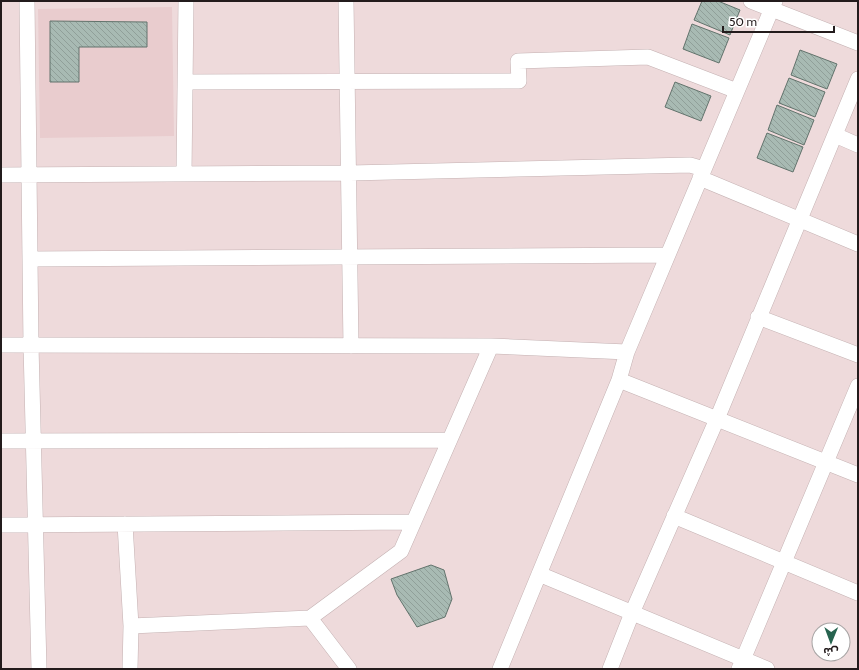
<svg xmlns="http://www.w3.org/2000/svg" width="859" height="670" font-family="Cabin,'Noto Sans Arabic',sans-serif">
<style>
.built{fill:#e9ccce}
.building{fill:url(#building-back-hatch);stroke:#62736c}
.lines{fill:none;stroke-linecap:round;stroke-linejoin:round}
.minor-casing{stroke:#c4b1b2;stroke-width:16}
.minor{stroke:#fff;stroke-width:15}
</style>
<defs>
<pattern id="building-back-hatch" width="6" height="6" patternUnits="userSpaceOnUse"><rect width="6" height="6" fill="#a8bab3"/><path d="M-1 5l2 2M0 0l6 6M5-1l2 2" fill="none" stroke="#909f99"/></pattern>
</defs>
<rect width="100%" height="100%" fill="#eedadb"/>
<!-- built -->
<path class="built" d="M172 7 174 136 40 138 38 9Z"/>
<!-- building -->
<path class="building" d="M702 1H718L740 10 730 35 694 20Z
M50 21 147 22V47H79V82H50Z
M692 24 729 38 719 63 683 49Z
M800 50 837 64 827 89 791 75Z
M789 78 825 92 815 117 779 103Z
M675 82 711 96 701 121 665 107Z
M777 105 814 120 804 145 768 130Z
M767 133 803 147 793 172 757 158Z
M431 565 444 570 452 599 445 617 417 627 397 595 391 579Z"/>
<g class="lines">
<defs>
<path id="minor" d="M27 1 31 345 39 669
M346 1 351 346
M751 1 858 43
M185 82 519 81 518 61 648 57 737 91
M835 135 858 145
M184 174 186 1
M1 175 350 173 690 165 704 169
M700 178 858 244
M31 259 667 255
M758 317 858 355
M1 345 491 346 627 352
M619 380 858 475
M1 441 449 440
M674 516 858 593
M125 524 131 626 130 669
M1 525 413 522
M539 574 767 669
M310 618 349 669
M131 626 310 618 401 551 491 346
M500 669 619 380 627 352 775 1
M610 669 632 613 717 419 858 79
M739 669 858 386"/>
</defs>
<!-- minor casing -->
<use href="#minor" class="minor-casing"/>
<!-- minor -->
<use href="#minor" class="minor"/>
</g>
<!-- border -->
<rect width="859" height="670" fill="none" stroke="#231b1c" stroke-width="4"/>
<!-- north arrow -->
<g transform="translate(831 642) rotate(181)"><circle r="19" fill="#ffffff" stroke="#a7a4a4"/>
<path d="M0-3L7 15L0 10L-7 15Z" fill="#26634f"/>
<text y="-6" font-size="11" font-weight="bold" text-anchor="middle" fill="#231b1c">ش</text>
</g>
<!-- scale -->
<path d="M723 26v6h111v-6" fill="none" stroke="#231b1c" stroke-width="2"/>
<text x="729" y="26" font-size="12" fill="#231b1c" stroke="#ffffff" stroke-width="3" paint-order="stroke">50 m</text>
</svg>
